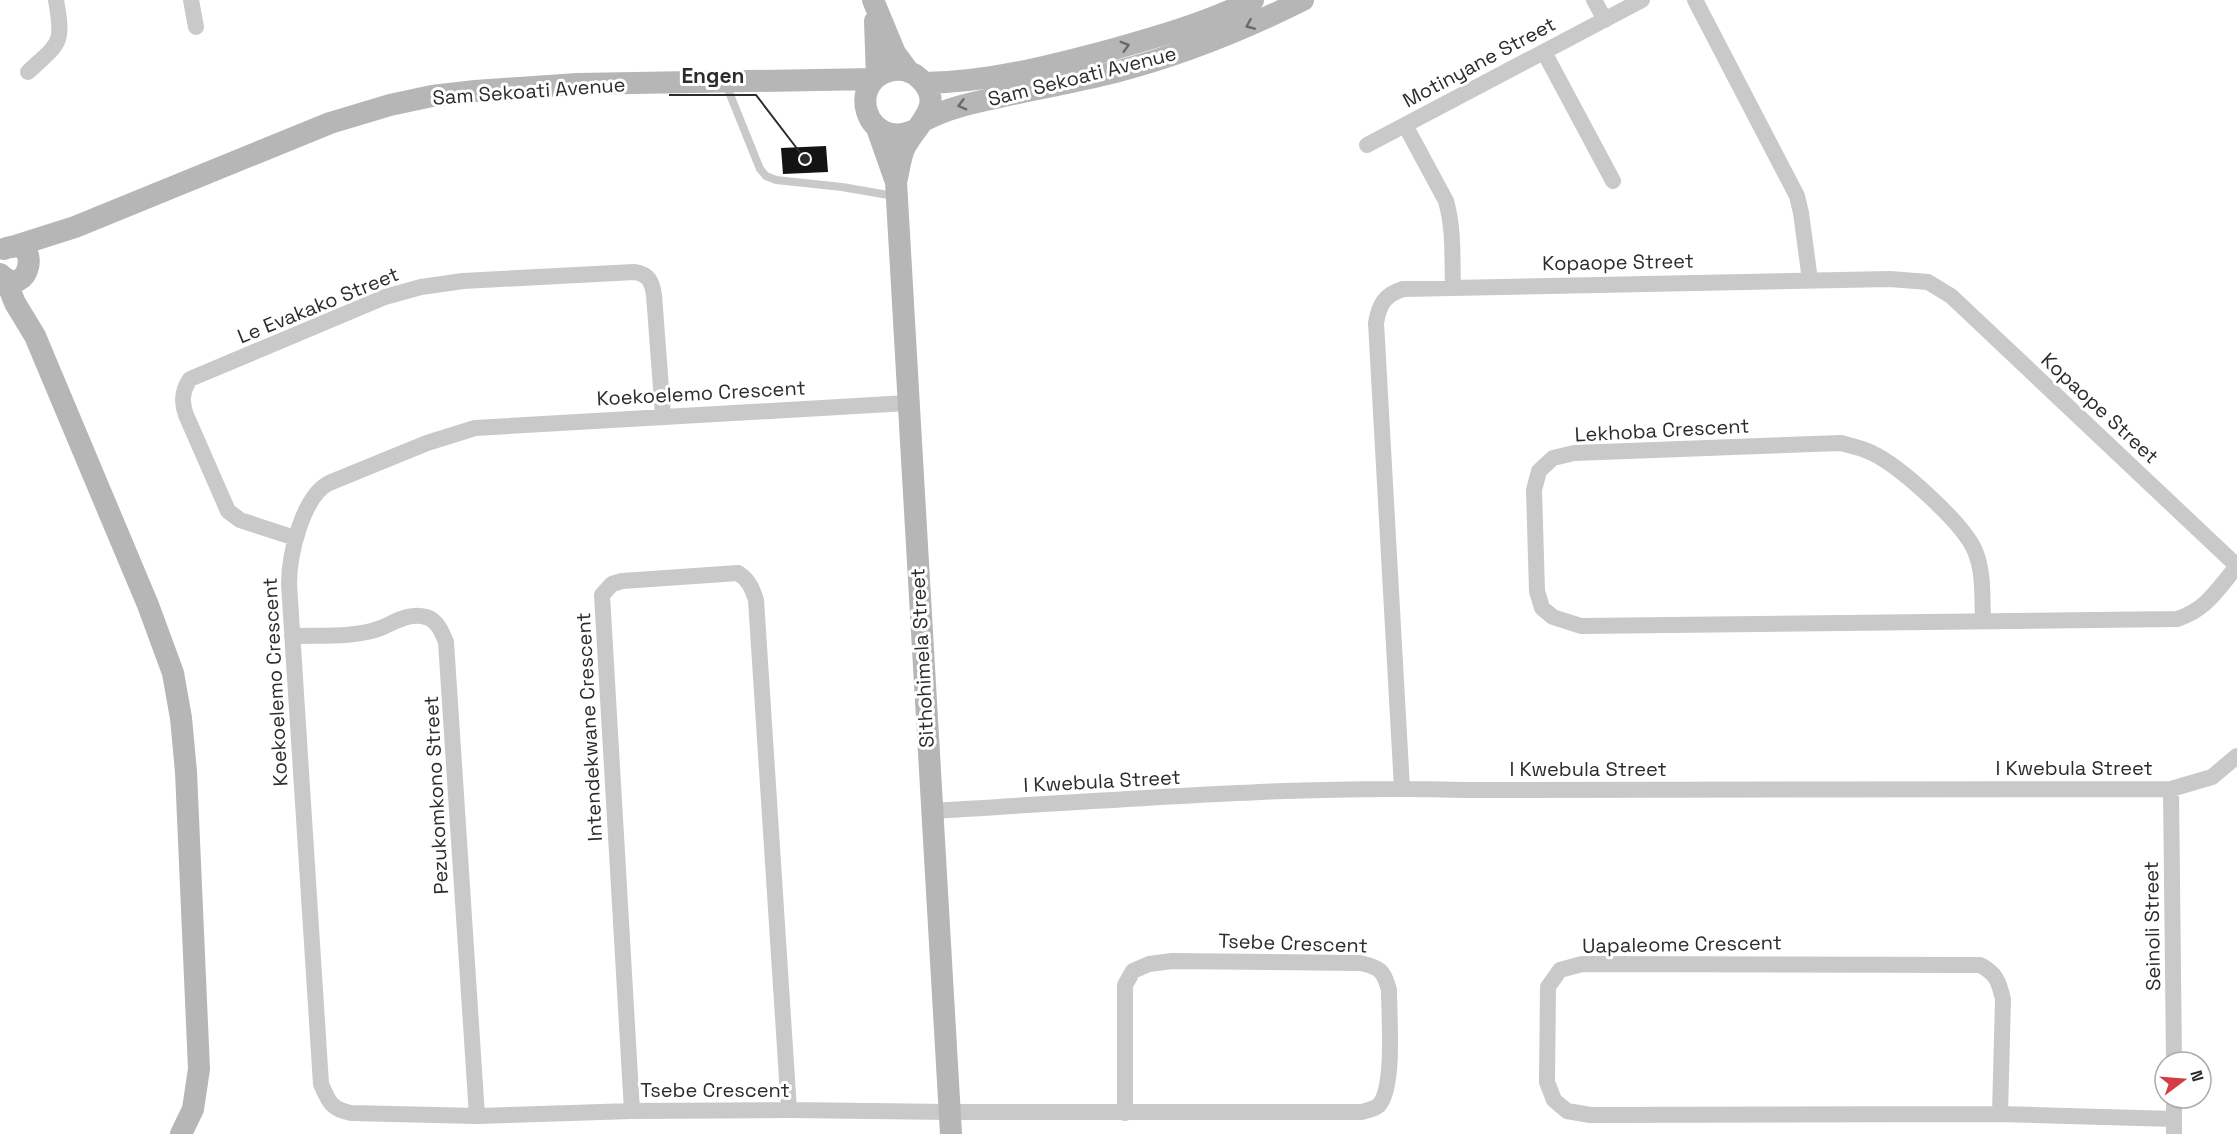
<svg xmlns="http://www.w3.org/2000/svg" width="2237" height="1134" font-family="'Space Grotesk',sans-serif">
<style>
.building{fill:#131313}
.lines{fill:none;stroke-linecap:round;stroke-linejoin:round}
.lane{stroke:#c9c9c9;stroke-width:8}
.street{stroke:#c9c9c9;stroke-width:16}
.secondary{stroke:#b6b6b6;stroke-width:22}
.oneway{stroke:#6a6a6a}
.labels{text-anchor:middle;stroke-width:6;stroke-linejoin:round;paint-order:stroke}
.street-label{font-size:20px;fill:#2c2c2c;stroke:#fff}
.leader{fill:none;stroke:#2c2c2c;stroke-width:2}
.callout-dot{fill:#2c2c2c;stroke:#fff;stroke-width:2}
.callout-label{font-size:21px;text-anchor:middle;font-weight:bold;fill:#2c2c2c;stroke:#fff;stroke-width:6;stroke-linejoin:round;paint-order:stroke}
</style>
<rect width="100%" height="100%" fill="#fff"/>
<!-- building -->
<path class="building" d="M826 146 828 172 783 174 781 148Z"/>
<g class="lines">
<!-- lane -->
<path class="lane" d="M725 82 760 169 766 176 776 180 842 187 894 196"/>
<!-- street -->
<path class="street" d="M191 0 196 27
M1594 0 1605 20
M1695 0 1797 196 1801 213 1810 280
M1544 52 1613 181
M28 72C60 42 64 45 56 0
M1405 125 1446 201C1454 229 1452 258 1453 287
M1367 145 1642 0
M907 403 475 428 427 443 329 483C302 497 289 556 289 584L321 1084C329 1102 331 1109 351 1113L477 1116 632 1111 789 1110 949 1112H1362C1368 1110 1375 1109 1379 1105 1395 1087 1389 1016 1389 990 1384 971 1380 967 1360 963L1172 961 1149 964 1133 971 1125 985V1113
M295 538 240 520 228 511 186 415C181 402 182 391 190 379L385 297 421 287 463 281 634 272C649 274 652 282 654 295L663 415
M1983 620C1982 598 1984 572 1975 551 1964 524 1900 466 1872 453 1863 448 1851 446 1841 443L1574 453 1553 458 1539 471 1534 490 1537 591 1542 608 1553 617 1581 626 2177 619C2206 610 2218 589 2237 566
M292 636C321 635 354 638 381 628 395 622 410 612 426 617 437 620 442 632 446 642L477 1116
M1402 788 1376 323C1379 305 1384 295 1403 289L1890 279 1928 282 1951 296 2237 566
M2171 789 2174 1062
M931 811C1108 801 1287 785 1464 790L2171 789 2212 777 2237 756
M2174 1098V1134
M632 1111 602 595 612 584 622 581 738 573C749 580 752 588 756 600L789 1110
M2000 1114 2003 999C1999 982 1996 973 1980 965L1582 964 1560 970 1548 987 1547 1082 1554 1100 1567 1111 1590 1115 2000 1114 2174 1119"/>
<!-- secondary -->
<path class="secondary" d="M873 0 895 53 909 72
M875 21 877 77
M924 83C989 82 1051 66 1114 49 1160 36 1209 22 1253 0
M925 120C950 107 976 102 1004 96 1041 88 1079 81 1115 72 1181 55 1243 30 1303 0
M877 128 896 182
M915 130C865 153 844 78 894 70 903 69 913 72 919 78 947 104 917 124 905 147 900 157 899 171 896 182L951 1134
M12 247 75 227 330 123 390 105 432 96 475 91 577 84 874 79
M0 274C30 303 44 232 4 249
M5 278 15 303 35 336 148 605 173 673 181 718 186 772 199 1069 193 1109 181 1134"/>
</g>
<!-- one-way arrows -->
<defs><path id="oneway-chevron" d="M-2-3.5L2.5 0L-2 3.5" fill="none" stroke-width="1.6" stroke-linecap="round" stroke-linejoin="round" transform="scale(1.5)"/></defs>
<g class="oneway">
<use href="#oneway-chevron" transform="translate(1250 25) rotate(157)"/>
<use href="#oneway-chevron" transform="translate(1125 46) rotate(-16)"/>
<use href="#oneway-chevron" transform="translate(962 105) rotate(165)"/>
</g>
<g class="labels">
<!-- street labels -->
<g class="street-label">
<text transform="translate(1479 62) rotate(-28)" y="7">Motinyane Street</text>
<text transform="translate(1082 76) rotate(-14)" y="7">Sam Sekoati Avenue</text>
<text transform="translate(529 91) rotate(-4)" y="7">Sam Sekoati Avenue</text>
<text transform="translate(1618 262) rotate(-1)" y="7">Kopaope Street</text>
<text transform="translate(318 305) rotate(-22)" y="7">Le Evakako Street</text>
<text transform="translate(701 393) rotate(-3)" y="7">Koekoelemo Crescent</text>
<text transform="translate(2100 408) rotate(43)" y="7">Kopaope Street</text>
<text transform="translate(1662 430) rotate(-3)" y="7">Lekhoba Crescent</text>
<text transform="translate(922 658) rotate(-93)" y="7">Sithohimela Street</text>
<text transform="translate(275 682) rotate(-93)" y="7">Koekoelemo Crescent</text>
<text transform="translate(589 727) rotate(-93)" y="7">Intendekwane Crescent</text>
<text x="2074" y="775">I Kwebula Street</text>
<text x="1588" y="776">I Kwebula Street</text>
<text transform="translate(1102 781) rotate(-3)" y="7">I Kwebula Street</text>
<text transform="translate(436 795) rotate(-93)" y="7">Pezukomkono Street</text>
<text transform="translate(2152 926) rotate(-91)" y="7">Seinoli Street</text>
<text transform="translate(1293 943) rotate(2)" y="7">Tsebe Crescent</text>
<text transform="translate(1682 944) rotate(-1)" y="7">Uapaleome Crescent</text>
<text x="715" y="1097">Tsebe Crescent</text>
</g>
</g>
<!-- callouts -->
<path class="leader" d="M805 159L756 95H669"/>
<circle class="callout-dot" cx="805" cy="159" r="6"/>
<g class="callout-label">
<text x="713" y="83">Engen</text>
</g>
<!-- north arrow -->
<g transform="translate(2183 1080) rotate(74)"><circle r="28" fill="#ffffff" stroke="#ababab" stroke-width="1.5"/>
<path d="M0-4.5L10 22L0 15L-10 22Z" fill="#d23e43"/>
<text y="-9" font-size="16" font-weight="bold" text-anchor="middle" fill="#2c2c2c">N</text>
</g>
</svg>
